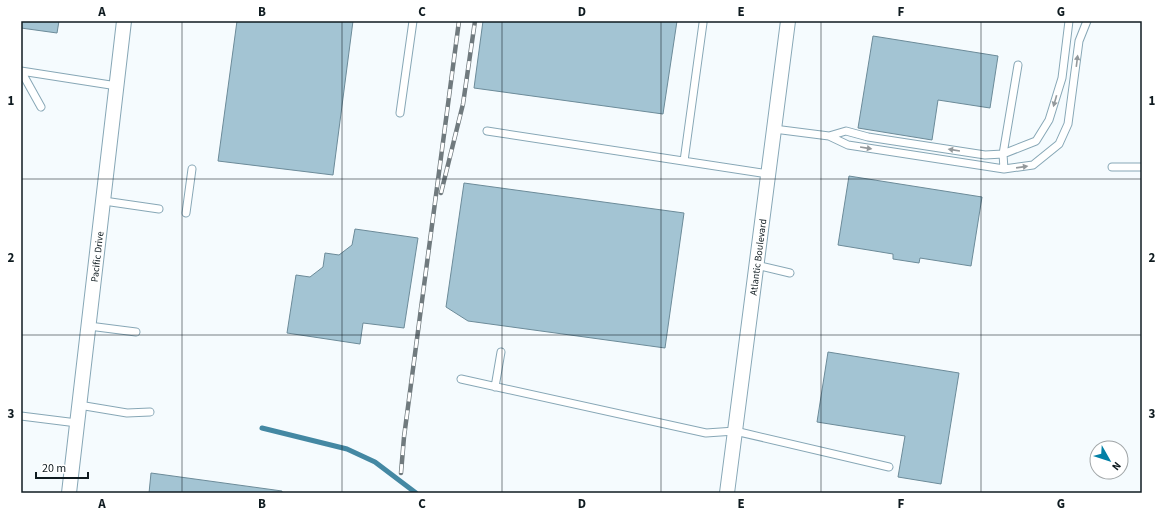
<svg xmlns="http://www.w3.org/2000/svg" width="1163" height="514" font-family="'Source Sans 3',sans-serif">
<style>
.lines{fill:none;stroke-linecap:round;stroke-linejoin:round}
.stream{stroke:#4488a3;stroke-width:5}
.building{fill:#a3c4d3;stroke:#6c8b99}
.service-casing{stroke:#87a7b6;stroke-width:9}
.minor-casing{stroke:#87a7b6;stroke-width:16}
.service{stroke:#fff;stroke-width:7}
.minor{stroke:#fff;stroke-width:14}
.rail-casing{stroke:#707a7e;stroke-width:4.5}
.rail{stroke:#fff;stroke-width:3;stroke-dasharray:9;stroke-linecap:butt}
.oneway{fill:#93989b}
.grid{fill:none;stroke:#0f1b20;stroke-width:1;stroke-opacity:0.55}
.labels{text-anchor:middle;stroke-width:3;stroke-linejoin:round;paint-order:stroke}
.street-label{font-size:10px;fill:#0f1b20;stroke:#fff}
.neatline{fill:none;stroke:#0f1b20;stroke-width:1.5}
.grid-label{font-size:13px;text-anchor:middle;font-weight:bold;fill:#0f1b20}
</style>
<rect width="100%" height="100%" fill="#f5fbfe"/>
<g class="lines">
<!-- stream -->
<path class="stream" d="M262 428 347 449 375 462 416 493"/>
</g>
<!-- building -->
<path class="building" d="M21 21H59L57 33 21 28Z
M237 21H353L333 175 218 161Z
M483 21H677L663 114 474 88Z
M873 36 998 56 990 108 938 100 932 140 858 128Z
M849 176 982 197 971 266 920 258 919 263 893 259V254L838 245Z
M464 183 684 213 665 348 468 321 446 307Z
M355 229 418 238 404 328 363 323 360 344 287 333 296 275 310 277 323 267 325 253 339 255 352 245Z
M828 352 959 373 941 484 898 477 905 436 817 422Z
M151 473 282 491V493H149Z"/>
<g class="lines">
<defs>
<path id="service" d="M21 71 117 86
M21 71 41 107
M400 113 413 21
M774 129 829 136 848 145 1004 169 1033 165 1059 144 1068 124 1079 41 1087 21
M487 131 768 174
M829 136 846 131 868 137 985 155 1003 154 1036 141 1049 120 1062 78 1069 21
M684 161 703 23
M1112 167H1142
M1004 169 1003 154 1018 65
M104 201 159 209
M186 213 192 169
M756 265 790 273
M89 326 136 332
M461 379 706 433 735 431 889 467
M495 387 501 352
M79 405 127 413 150 412
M21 416 77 423"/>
<g id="minor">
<path id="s1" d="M69 493 124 21"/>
<path id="s2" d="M727 493 788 21"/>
</g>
</defs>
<!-- service casing -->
<use href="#service" class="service-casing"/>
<!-- minor casing -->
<use href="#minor" class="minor-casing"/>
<!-- service -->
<use href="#service" class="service"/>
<!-- minor -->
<use href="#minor" class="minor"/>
<defs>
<path id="rail" d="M441 193 463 104 475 21
M401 473 404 437 459 21"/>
</defs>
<!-- rail casing -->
<use href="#rail" class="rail-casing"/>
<!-- rail -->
<use href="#rail" class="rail"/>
</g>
<!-- one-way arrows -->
<defs><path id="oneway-solid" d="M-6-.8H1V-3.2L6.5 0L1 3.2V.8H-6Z"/></defs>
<g class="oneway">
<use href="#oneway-solid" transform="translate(1077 61) rotate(-83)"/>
<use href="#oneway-solid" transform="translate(1055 101) rotate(106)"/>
<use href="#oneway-solid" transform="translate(866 148) rotate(9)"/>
<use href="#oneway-solid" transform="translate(954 150) rotate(-171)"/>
<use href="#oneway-solid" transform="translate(1022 167) rotate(-8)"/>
</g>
<!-- grid -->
<path class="grid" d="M182 21V493M342 21V493M502 21V493M661 21V493M821 21V493M981 21V493M21 179H1142M21 335H1142"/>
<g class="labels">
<!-- street labels -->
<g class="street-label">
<text dy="4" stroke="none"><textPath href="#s1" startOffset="238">Pacific Drive</textPath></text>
<text dy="4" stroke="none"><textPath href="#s2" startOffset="238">Atlantic Boulevard</textPath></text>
</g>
</g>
<!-- border -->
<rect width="1163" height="514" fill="none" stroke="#ffffff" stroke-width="44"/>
<!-- north arrow -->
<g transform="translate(1109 460) rotate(129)"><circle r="19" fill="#ffffff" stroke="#9fa4a6"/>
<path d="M0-3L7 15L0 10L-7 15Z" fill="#0380a6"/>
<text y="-6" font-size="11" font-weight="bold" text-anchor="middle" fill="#0f1b20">N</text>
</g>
<!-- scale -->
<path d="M36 472v6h52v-6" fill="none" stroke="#0f1b20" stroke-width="2"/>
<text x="42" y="472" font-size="12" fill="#0f1b20" stroke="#ffffff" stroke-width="3" paint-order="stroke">20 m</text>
<rect x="22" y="22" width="1119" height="470" class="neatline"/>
<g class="grid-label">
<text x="102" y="16">A</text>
<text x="262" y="16">B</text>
<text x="422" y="16">C</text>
<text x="582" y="16">D</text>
<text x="741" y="16">E</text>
<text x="901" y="16">F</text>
<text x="1061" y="16">G</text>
<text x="11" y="105">1</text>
<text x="1152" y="105">1</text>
<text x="11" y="262">2</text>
<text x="1152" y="262">2</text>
<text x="11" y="418">3</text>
<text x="1152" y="418">3</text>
<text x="102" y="508">A</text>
<text x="262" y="508">B</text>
<text x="422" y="508">C</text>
<text x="582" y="508">D</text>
<text x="741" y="508">E</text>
<text x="901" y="508">F</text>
<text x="1061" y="508">G</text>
</g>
</svg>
